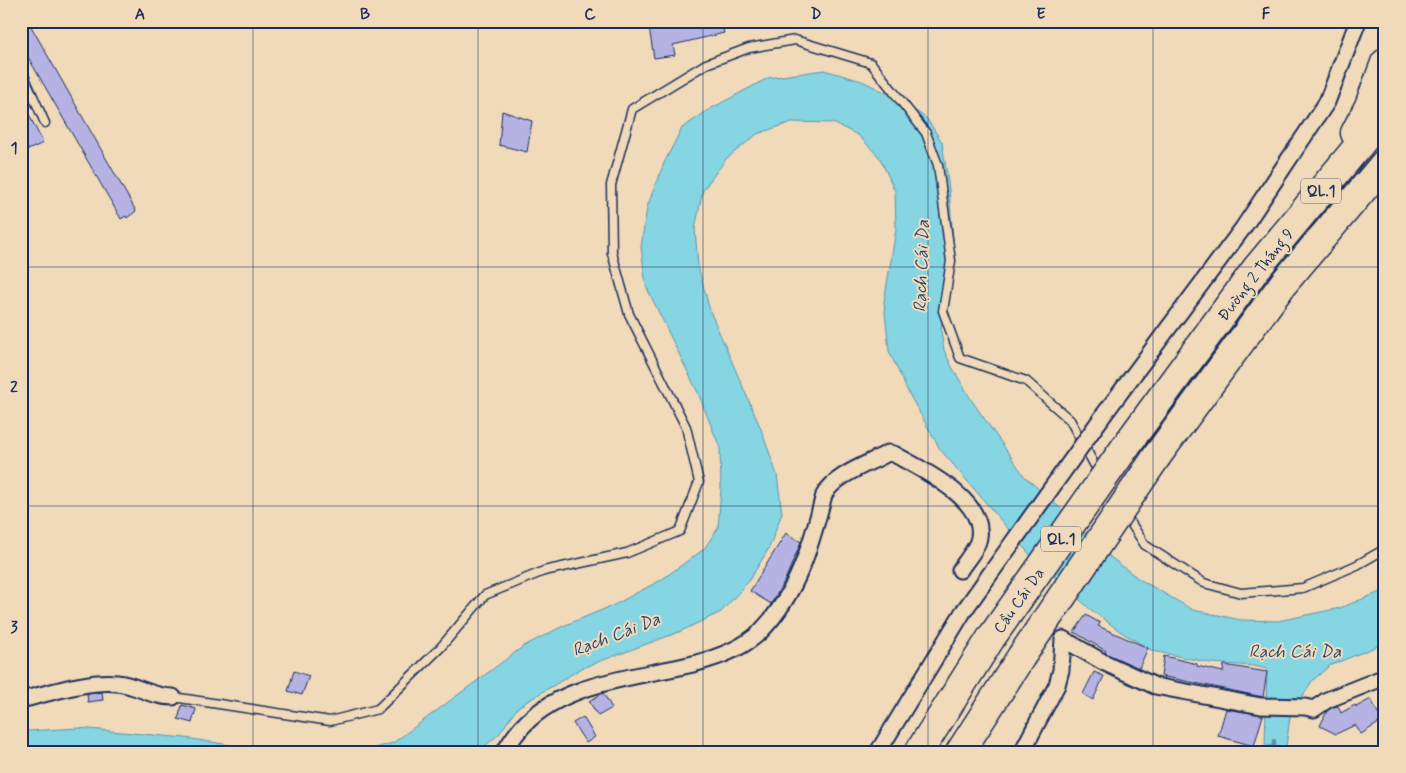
<svg xmlns="http://www.w3.org/2000/svg" width="1406" height="773" font-family="Mynerve,sans-serif">
<style>
.water{fill:#86d5e3;stroke:#5b93ae}
.lines{fill:none;stroke-linecap:round;stroke-linejoin:round}
.stream{stroke:#5b93ae;stroke-width:4.5}
.building{fill:#b6b2e4;stroke:#1b2f5e}
.lane-casing{stroke:#1b2f5e;stroke-width:11}
.street-casing{stroke:#1b2f5e;stroke-width:19}
.highway-casing{stroke:#1b2f5e;stroke-width:31}
.lane{stroke:#f0dab9;stroke-width:8}
.street{stroke:#f0dab9;stroke-width:15}
.highway{stroke:#f0dab9;stroke-width:28}
.street-bridge-casing{stroke:#1b2f5e;stroke-width:19;stroke-linecap:butt}
.highway-bridge-casing{stroke:#1b2f5e;stroke-width:31;stroke-linecap:butt}
.street-bridge{stroke:#f0dab9;stroke-width:15}
.highway-bridge{stroke:#f0dab9;stroke-width:28}
.grid{fill:none;stroke:#1b2f5e;stroke-width:1;stroke-opacity:0.55}
.labels{text-anchor:middle;stroke-width:4;stroke-linejoin:round;paint-order:stroke}
.shield{fill:#f0dab9;stroke:#5b6279;stroke-width:1}
.shield-label{font-size:15px;font-weight:bold;fill:#1b2f5e}
.street-label{font-size:16px;fill:#1b2f5e;stroke:#f0dab9}
.water-label{font-size:18px;font-style:italic;fill:#2b4872;stroke:#f0dab9}
.neatline{fill:none;stroke:#1b2f5e;stroke-width:2}
.grid-label{font-size:16px;text-anchor:middle;font-weight:bold;fill:#1b2f5e}
</style>
<rect width="100%" height="100%" fill="#f0dab9"/>
<filter id="ink" filterUnits="userSpaceOnUse"><feTurbulence type="fractalNoise" baseFrequency=".02" numOctaves="2"/><feDisplacementMap in="SourceGraphic" scale="10" xChannelSelector="R" yChannelSelector="G"/><feConvolveMatrix kernelMatrix="1 2 1 2 8 2 1 2 1" color-interpolation-filters="sRGB"/></filter>
<g filter="url(#ink)">
<!-- water -->
<path class="water" d="M824 70 862 81 899 99 927 119 942 142 949 189 954 251 947 285 941 331 944 350 952 367 972 401 1025 477 1058 506 1109 556 1139 579 1193 610 1241 620 1278 621 1340 608 1385 590V643L1329 666 1312 681 1290 717 1286 747 1265 745 1267 669 1254 666 1211 663 1153 651 1121 632 1090 609 1032 557 940 449 908 392 889 351 884 302 896 230 895 191 880 158 858 135 833 123 792 122 757 134 726 159 703 190 695 229 698 266 710 311 761 429 777 475 782 513 769 548 749 581 721 612 679 632 582 668 518 707 499 734 478 752H359L393 743 524 646 563 626 614 605 661 580 704 549 718 528 721 489 720 448 698 393 646 286 641 247 647 207 664 163 682 128 710 109 768 78Z
M79 728 185 738 275 752H21V733L27 731Z"/>
<g class="lines">
<!-- stream -->
<path class="stream" d="M1273 752 1274 741"/>
</g>
<!-- building -->
<path class="building" d="M21 21H28L136 211 127 218 126 216 121 219 21 45Z
M648 21H721L724 33 673 45 675 55 654 58Z
M21 98 43 143 28 150 21 137Z
M502 111 532 121 527 152 499 145Z
M786 533 801 542 785 580 771 604 750 591Z
M1086 615 1100 623 1098 626 1148 648 1139 668 1107 654 1105 652 1106 651 1074 632Z
M1164 656 1197 664V666L1223 672 1224 665 1267 672 1263 697 1161 676Z
M294 671 309 676 302 695 288 691Z
M1094 672 1104 676 1093 700 1083 694Z
M102 692 103 700 88 702 87 694Z
M603 693 612 708 598 716 589 701Z
M1371 699 1382 721 1361 734 1355 725 1336 734 1320 726 1327 711 1331 708 1338 706 1341 713 1355 705 1356 707Z
M182 705 196 709 192 723 178 719Z
M1226 709 1263 715 1254 746 1218 736Z
M583 717 595 737 586 743 573 723Z"/>
<g class="lines">
<defs>
<path id="lane" d="M21 69 45 123
M1125 514 1145 545 1204 583 1241 593 1303 588 1357 565 1385 549
M173 697 330 721 378 709 441 647 485 595 544 571 627 553 680 531 699 482 686 427 629 314 612 253 611 185 632 109 706 64 749 48 795 40 871 63 926 133 938 165 951 261 943 311 960 358 1026 381 1070 420 1100 475"/>
<path id="street" d="M1105 413 1243 228 1327 102 1358 21
M21 700C49 693 88 680 117 683 137 685 152 697 173 697
M504 752C509 745 512 739 517 733 556 682 636 678 693 664 717 658 743 649 761 631 798 593 811 545 824 495 834 476 865 465 884 455L888 453 894 454C921 469 985 499 979 537 978 548 966 560 960 570
M878 752 963 612
M1022 752 1057 685 1061 670 1063 639 1103 662 1155 686 1261 706 1305 707 1314 709 1327 700 1385 677"/>
<path id="highway" d="M1355 133 1369 106 1385 63
M1131 439 1256 269 1385 114
M1157 456 1283 284 1385 163
M919 752 991 638
M960 752 1021 657"/>
</defs>
<!-- lane casing -->
<use href="#lane" class="lane-casing"/>
<!-- street casing -->
<use href="#street" class="street-casing"/>
<!-- highway casing -->
<use href="#highway" class="highway-casing"/>
<!-- lane -->
<use href="#lane" class="lane"/>
<!-- street -->
<use href="#street" class="street"/>
<!-- highway -->
<use href="#highway" class="highway"/>
<defs>
<path id="street-bridge" d="M963 612 1105 413"/>
<path id="highway-bridge" d="M991 638 1131 439
M1021 657 1157 456"/>
</defs>
<!-- street-bridge casing -->
<use href="#street-bridge" class="street-bridge-casing"/>
<!-- highway-bridge casing -->
<use href="#highway-bridge" class="highway-bridge-casing"/>
<!-- street-bridge -->
<use href="#street-bridge" class="street-bridge"/>
<!-- highway-bridge -->
<use href="#highway-bridge" class="highway-bridge"/>
</g>
</g>
<!-- grid -->
<path class="grid" d="M253 21V752M478 21V752M703 21V752M928 21V752M1153 21V752M21 267H1385M21 506H1385"/>
<g class="labels">
<!-- shield labels -->
<g class="shield">
<rect x="1301" y="178.5" width="40" height="25" rx="4"/>
<rect x="1041" y="526.5" width="40" height="25" rx="4"/>
</g>
<g class="shield-label">
<text x="1321" y="196">QL.1</text>
<text x="1061" y="544">QL.1</text>
</g>
<!-- street labels -->
<g class="street-label">
<text transform="translate(1255 274) rotate(-52)" y="6">Đường 2 Tháng 9</text>
<text transform="translate(1018 600) rotate(-55)" y="6">Cầu Cái Da</text>
</g>
<!-- water labels -->
<g class="water-label">
<text transform="translate(921 266) rotate(-88)" y="6">Rạch Cái Da</text>
<text transform="translate(616 634) rotate(-21)" y="6">Rạch Cái Da</text>
<text x="1295" y="657">Rạch Cái Da</text>
</g>
</g>
<!-- margin -->
<rect width="1406" height="773" fill="none" stroke="#f0dab9" stroke-width="55"/>
<rect x="28" y="28" width="1350" height="718" class="neatline"/>
<g class="grid-label">
<text x="140" y="19">A</text>
<text x="365" y="19">B</text>
<text x="590" y="19">C</text>
<text x="816" y="19">D</text>
<text x="1041" y="19">E</text>
<text x="1266" y="19">F</text>
<text x="14" y="153">1</text>
<text x="14" y="392">2</text>
<text x="14" y="632">3</text>
</g>
</svg>
